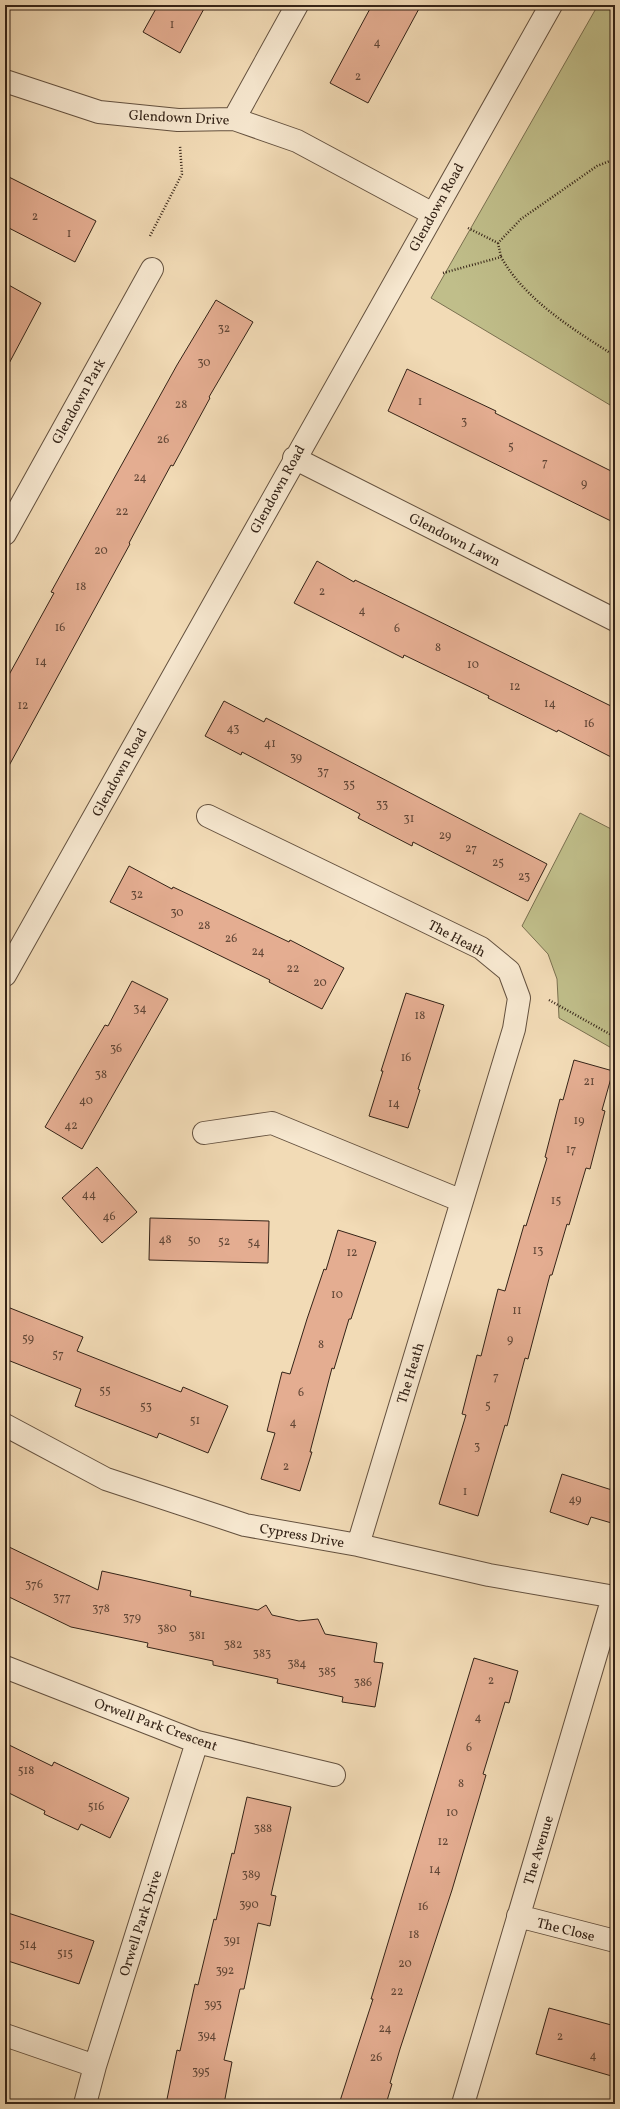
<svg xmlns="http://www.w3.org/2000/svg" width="620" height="2109" font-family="Vollkorn,serif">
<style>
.green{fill:#c0be8a;stroke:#7a7050}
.building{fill:#e4ad91;stroke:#342317}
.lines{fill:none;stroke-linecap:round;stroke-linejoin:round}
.minor-casing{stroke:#64513f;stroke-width:24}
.path{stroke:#342317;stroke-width:2.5;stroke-dasharray:1 2;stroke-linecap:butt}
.minor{stroke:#f7e8d0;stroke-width:22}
.labels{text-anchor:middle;stroke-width:3;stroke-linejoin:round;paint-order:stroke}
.number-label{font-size:12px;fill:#604636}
.street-label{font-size:14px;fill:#342317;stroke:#f7e8d0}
</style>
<rect width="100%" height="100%" fill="#f2dbb6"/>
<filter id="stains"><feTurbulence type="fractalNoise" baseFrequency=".005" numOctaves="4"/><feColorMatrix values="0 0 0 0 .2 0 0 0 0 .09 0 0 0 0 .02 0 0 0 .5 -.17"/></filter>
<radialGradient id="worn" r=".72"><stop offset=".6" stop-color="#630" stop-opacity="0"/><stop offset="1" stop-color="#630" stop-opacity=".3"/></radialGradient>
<!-- green -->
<path class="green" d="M598 5H615V408L431 298Z
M580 813 615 831V1050L559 1018 557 979 548 954 522 926Z"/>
<!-- building -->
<path class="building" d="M158 5H206L180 53 143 32Z
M372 5H421L368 103 330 83Z
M5 175 96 221 75 262 5 226Z
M5 283 41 303 5 371Z
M216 300 253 322 209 397 210 398 173 466 171 465 129 543 130 544 5 773V682L54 593 51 592 177 365Z
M407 369 496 411 495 413 615 473V523L388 411Z
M317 561 354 582 355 580 615 708V759L558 730 557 732 488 698 489 696 404 655 403 658 294 603Z
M224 701 264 722 266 718 547 864 528 901 413 842 412 846 358 818 360 814 242 752 241 755 205 736Z
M129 866 172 889 173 887 289 942 290 940 344 968 322 1009 269 982 270 980 110 902Z
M132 981 168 999 82 1149 45 1127 105 1025 108 1026Z
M406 993 444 1005 418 1089 420 1090 408 1128 369 1116 383 1071H381Z
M574 1060 613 1071 602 1110 605 1111 590 1169 586 1168 569 1225 567 1224 552 1275H550L528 1359 525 1358 507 1426 505 1425 478 1516 439 1504 466 1415 462 1414 477 1355 481 1356 498 1289 505 1291 524 1225 526 1226 547 1158 545 1157 560 1099 563 1100Z
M97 1167 137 1212 102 1243 62 1198Z
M150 1218 269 1221 268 1263 149 1260Z
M338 1230 376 1242 351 1319H349L334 1369 332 1368 310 1452H312L300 1491 261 1479 275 1433 267 1431 282 1372 290 1374 307 1319 324 1269 326 1270Z
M5 1306 83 1337 77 1351 181 1392 183 1387 228 1406 208 1453 159 1433 157 1438 75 1406 81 1389 5 1359Z
M562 1474 615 1491V1524L591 1517 588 1525 550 1512Z
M5 1545 98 1590 102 1571 191 1591 190 1596 258 1610 266 1605 272 1615 299 1621 318 1619 325 1634 377 1643 374 1662 383 1663 375 1707 342 1702 343 1697 277 1683 278 1679 213 1665V1661L147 1647 148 1643 71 1627 5 1595Z
M474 1658 518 1671 509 1703 505 1702 483 1774 486 1775 452 1890 400 2049 390 2083 392 2084 386 2104H339L373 1999H371Z
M5 1743 52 1766 54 1762 129 1798 110 1838 81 1824 78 1830 44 1814 45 1811 5 1791Z
M247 1797 291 1807 271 1895 276 1896 270 1926 258 1923 244 1989H240L224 2060 232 2062 224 2104H166L177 2050 180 2051 195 1984 198 1985 214 1919 216 1920 232 1853 234 1854Z
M5 1912 94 1941 79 1984 5 1960Z
M549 2008 615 2026V2077L536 2054Z"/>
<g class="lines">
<defs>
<path id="minor" d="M5 81 99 112 178 120 234 119 297 141 433 214
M234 119 297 5
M294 458 615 620
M5 534 152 269
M208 816 481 948 509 971 519 998 514 1029 358 1545
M5 975 551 5
M204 1133 272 1123 462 1201
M5 1425 106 1479 245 1525 358 1545 489 1575 615 1597
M5 1667 197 1742 334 1775
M518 1916 615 1941
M5 2035 95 2066
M85 2104 95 2066 197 1742
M463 2104 613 1597"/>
</defs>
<!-- minor casing -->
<use href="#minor" class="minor-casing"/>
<!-- path -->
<path class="path" d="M468 228 498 243 521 219 597 166 615 159
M150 236 182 174 180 146
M498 243 501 257
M443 273 501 257C525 300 574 330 615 356
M549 1000 615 1037"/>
<!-- minor -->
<use href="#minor" class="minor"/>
</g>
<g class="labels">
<!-- number labels -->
<g class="number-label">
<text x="172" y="28">1</text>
<text x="377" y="46">4</text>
<text x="358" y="80">2</text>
<text x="35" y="220">2</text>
<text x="69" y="237">1</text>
<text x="224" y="332">32</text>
<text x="204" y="366">30</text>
<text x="420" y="405">1</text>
<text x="181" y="408">28</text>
<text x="464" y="425">3</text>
<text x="163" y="443">26</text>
<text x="511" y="450">5</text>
<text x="545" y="466">7</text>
<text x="140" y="481">24</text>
<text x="584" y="487">9</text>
<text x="122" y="515">22</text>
<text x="101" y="554">20</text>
<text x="81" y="590">18</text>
<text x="322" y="595">2</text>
<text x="362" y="614">4</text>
<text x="60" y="631">16</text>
<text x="397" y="632">6</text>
<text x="438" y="651">8</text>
<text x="41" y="665">14</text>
<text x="473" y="668">10</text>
<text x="515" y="690">12</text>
<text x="550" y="707">14</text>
<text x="23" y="709">12</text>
<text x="589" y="727">16</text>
<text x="233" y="732">43</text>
<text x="270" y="747">41</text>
<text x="296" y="761">39</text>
<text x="323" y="775">37</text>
<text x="349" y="788">35</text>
<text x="382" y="808">33</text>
<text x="409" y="822">31</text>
<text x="445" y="839">29</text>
<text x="471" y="852">27</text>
<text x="498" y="866">25</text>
<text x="524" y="880">23</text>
<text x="137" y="898">32</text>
<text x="177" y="916">30</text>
<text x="204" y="929">28</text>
<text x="231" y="942">26</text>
<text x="258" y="955">24</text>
<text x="293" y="972">22</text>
<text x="320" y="986">20</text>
<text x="140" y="1012">34</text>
<text x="420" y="1019">18</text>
<text x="116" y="1052">36</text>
<text x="406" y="1061">16</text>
<text x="101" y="1078">38</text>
<text x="589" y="1085">21</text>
<text x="86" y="1104">40</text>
<text x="394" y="1107">14</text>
<text x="579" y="1124">19</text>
<text x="71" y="1129">42</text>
<text x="571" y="1153">17</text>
<text x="89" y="1198">44</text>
<text x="556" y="1204">15</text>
<text x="109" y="1220">46</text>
<text x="165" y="1243">48</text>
<text x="194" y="1244">50</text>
<text x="224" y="1245">52</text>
<text x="254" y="1246">54</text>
<text x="538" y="1254">13</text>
<text x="352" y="1256">12</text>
<text x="337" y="1298">10</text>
<text x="517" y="1314">11</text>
<text x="28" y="1342">59</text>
<text x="510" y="1343">9</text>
<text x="321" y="1348">8</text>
<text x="58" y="1358">57</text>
<text x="496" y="1380">7</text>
<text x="105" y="1394">55</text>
<text x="301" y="1396">6</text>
<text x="488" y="1409">5</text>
<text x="146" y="1410">53</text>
<text x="195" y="1424">51</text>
<text x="293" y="1426">4</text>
<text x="477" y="1450">3</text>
<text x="286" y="1470">2</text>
<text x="465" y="1495">1</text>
<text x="575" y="1503">49</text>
<text x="34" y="1588">376</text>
<text x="62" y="1601">377</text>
<text x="101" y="1612">378</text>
<text x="132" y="1621">379</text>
<text x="167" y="1632">380</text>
<text x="197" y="1639">381</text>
<text x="233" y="1648">382</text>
<text x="262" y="1657">383</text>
<text x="297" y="1667">384</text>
<text x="327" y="1675">385</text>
<text x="491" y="1684">2</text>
<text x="363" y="1686">386</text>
<text x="478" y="1721">4</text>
<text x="469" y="1751">6</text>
<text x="26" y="1774">518</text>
<text x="461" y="1787">8</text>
<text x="96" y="1810">516</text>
<text x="452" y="1816">10</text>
<text x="263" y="1832">388</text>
<text x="443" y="1845">12</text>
<text x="435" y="1873">14</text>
<text x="251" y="1878">389</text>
<text x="249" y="1908">390</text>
<text x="423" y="1910">16</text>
<text x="414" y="1938">18</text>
<text x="232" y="1944">391</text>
<text x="28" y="1948">514</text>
<text x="65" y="1957">515</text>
<text x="405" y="1967">20</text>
<text x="225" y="1974">392</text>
<text x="397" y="1995">22</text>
<text x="213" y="2008">393</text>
<text x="385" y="2032">24</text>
<text x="207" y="2039">394</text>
<text x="560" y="2040">2</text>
<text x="593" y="2059">4</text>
<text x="376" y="2061">26</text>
<text x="201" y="2075">395</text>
</g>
<!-- street labels -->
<g class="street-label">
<text transform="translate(179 117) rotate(3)" y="5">Glendown Drive</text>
<text transform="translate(436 207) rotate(-61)" y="5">Glendown Road</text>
<text transform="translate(78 401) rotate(-61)" y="5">Glendown Park</text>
<text transform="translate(277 489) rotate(-61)" y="5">Glendown Road</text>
<text transform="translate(455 539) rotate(27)" y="5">Glendown Lawn</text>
<text transform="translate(119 772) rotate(-61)" y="5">Glendown Road</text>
<text transform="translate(457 938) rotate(28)" y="5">The Heath</text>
<text transform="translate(410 1373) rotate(-73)" y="5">The Heath</text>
<text transform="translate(302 1535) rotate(10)" y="5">Cypress Drive</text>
<text transform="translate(156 1724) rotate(20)" y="5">Orwell Park Crescent</text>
<text transform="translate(538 1850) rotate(-73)" y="5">The Avenue</text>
<text transform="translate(140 1923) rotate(-72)" y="5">Orwell Park Drive</text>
<text transform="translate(566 1929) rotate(14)" y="5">The Close</text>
</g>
</g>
<!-- margin -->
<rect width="620" height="2109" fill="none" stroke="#f2dbb6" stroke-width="20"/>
<rect x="6" y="6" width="608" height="2097" fill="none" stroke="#342317" stroke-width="2"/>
<rect x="10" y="10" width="600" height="2089" fill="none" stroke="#342317"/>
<rect width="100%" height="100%" filter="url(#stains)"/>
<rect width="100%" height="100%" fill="url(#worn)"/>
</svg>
